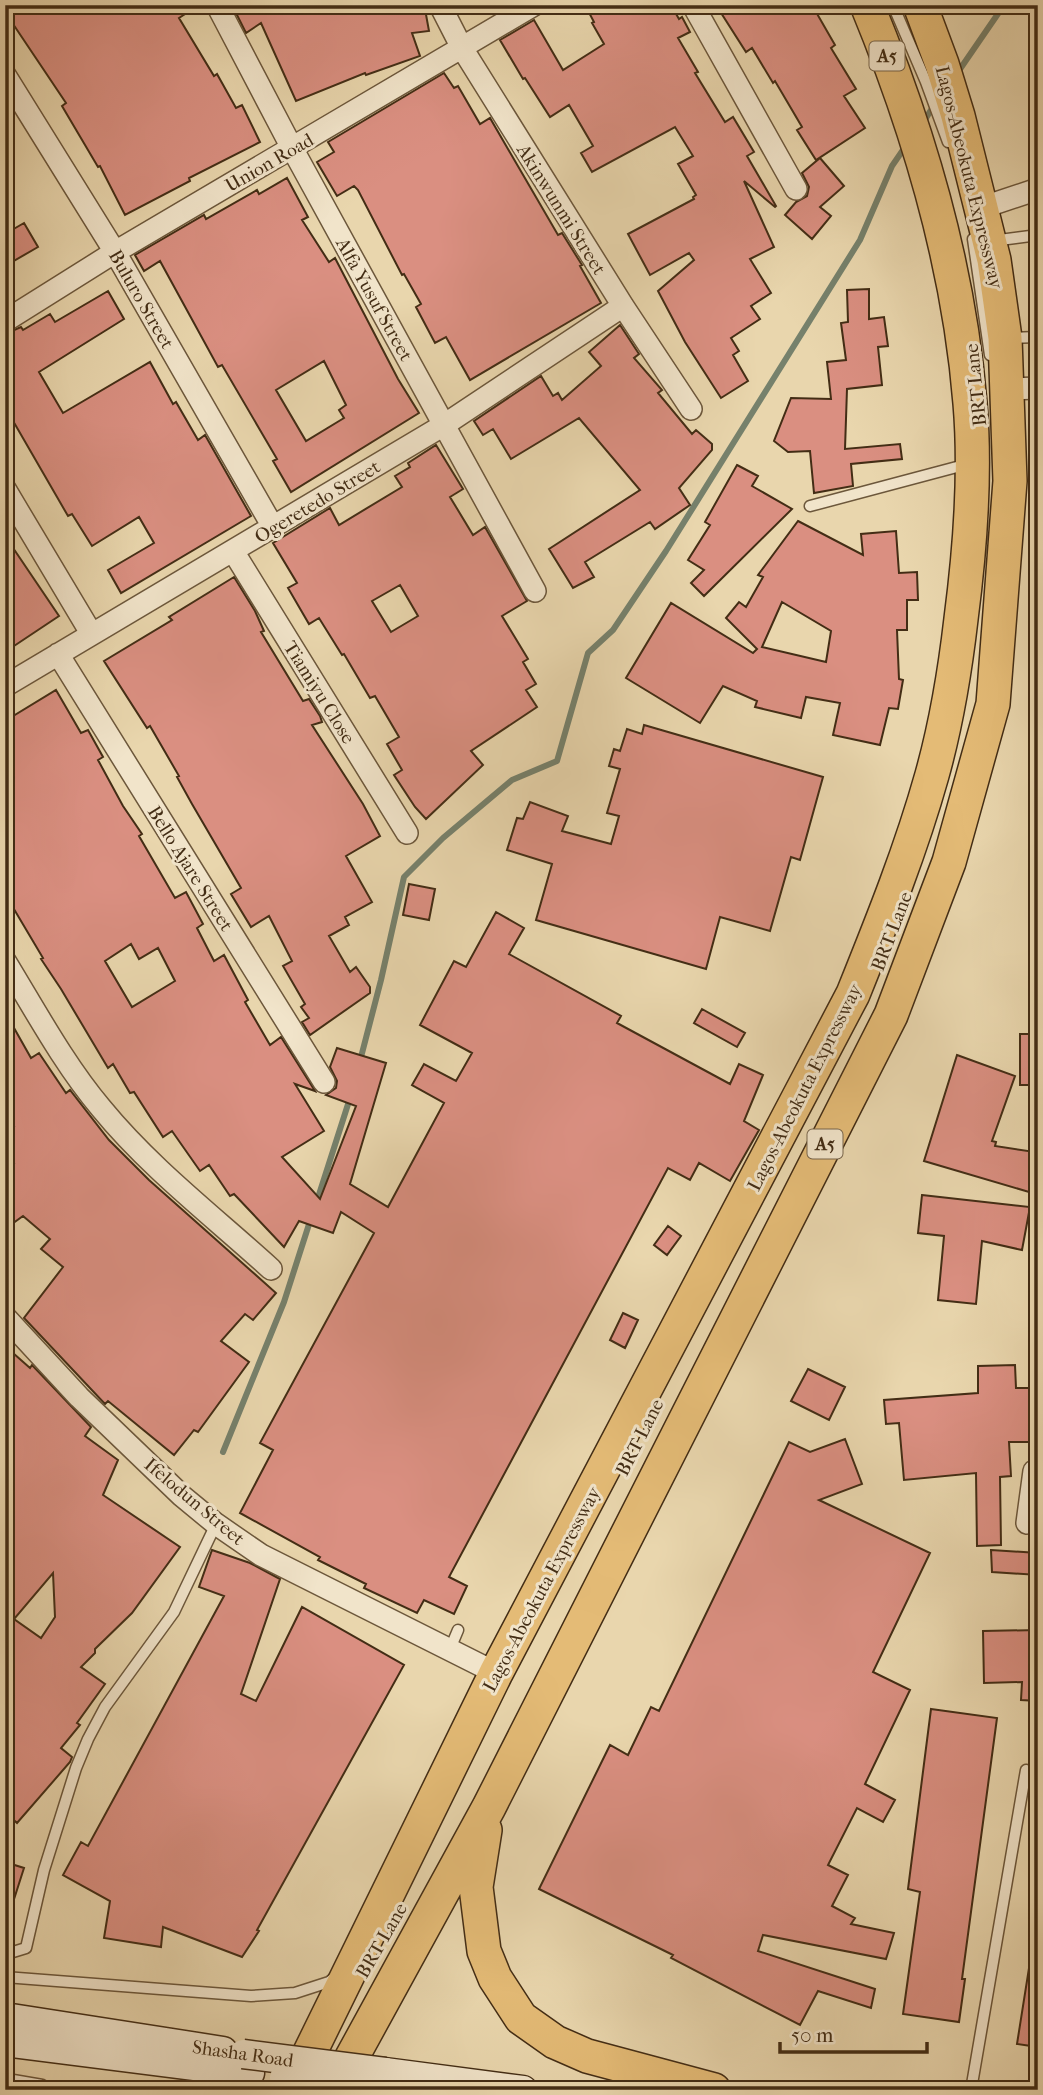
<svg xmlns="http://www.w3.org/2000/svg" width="1043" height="2095" font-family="'IM FELL French Canon',serif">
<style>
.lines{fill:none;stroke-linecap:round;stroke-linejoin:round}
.stream{stroke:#76816c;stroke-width:6}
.building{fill:#da8f81;stroke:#432d15;stroke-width:2;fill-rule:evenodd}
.service-casing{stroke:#6c573b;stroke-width:13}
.minor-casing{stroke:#6c573b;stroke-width:24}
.secondary-casing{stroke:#432d15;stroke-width:31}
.trunk-casing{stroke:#432d15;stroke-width:36}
.service{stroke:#f1e4ca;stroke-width:10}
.minor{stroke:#f1e4ca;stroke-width:21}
.secondary{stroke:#f1e4ca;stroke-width:28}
.trunk{stroke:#e4bb76;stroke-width:33}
.secondary-bridge-casing{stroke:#432d15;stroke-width:31;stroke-linecap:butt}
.secondary-bridge{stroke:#f1e4ca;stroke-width:28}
.labels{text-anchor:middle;stroke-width:6;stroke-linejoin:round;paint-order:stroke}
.shield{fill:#f1e4ca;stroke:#77644b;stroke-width:2}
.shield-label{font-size:18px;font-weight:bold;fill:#432d15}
.street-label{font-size:19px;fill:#432d15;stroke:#f1e4ca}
</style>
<rect width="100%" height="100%" fill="#e9d6ad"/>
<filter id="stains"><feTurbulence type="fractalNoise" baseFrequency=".00286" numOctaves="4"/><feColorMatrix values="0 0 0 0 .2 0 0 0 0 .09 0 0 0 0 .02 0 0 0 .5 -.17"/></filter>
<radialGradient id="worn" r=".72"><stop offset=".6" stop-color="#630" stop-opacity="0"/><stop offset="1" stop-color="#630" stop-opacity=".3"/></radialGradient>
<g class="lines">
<!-- stream -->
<path class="stream" d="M958 72 1004 5
M922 124 935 104
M360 1061 381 980 404 877 443 838 512 780 557 761 588 653 613 630 666 551 860 240 892 166 905 147
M316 1204 350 1098
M223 1452 284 1302 311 1218"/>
</g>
<!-- building -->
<path class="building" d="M5 5H199L179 18 214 76 217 74 236 108 242 105 260 142 189 178 190 181 125 215 100 166 98 167 62 106 66 103 5 12Z
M232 5H419L420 9H425L429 31 412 33 420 56 366 75 365 73 296 101 261 23 246 33Z
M585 5H671L679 19 682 17 690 32 678 38 698 72 695 73 725 122 733 117 754 152 747 156 776 206 775 207 744 181 774 247 750 259 771 293 751 306 760 319 731 338 739 351 733 355 748 381 721 398 685 342 658 291 694 260 689 253 650 275 628 234 694 199 693 197 696 195 678 164 693 156 675 127 592 172 581 153 593 146 569 105 550 117 525 78 523 79 500 40 534 20 563 70 604 44 592 23 594 22Z
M716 5H812L835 45 831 48 856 89 844 96 865 128 816 160 797 130 802 127 775 81 773 83 752 48 746 52Z
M444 73 454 88 458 86 480 124 490 118 558 235 562 233 582 265 580 266 601 303 470 380 446 337 435 343 416 307 421 304 404 274 402 275 358 190 354 186 337 196 317 162 334 152 328 142Z
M820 158 844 186 820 207 831 216 812 239 785 215 796 202 807 196 809 187 802 173Z
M287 178 308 217 302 220 329 262 335 258 398 379 419 413 291 492 273 461 277 459 222 365 218 367 160 261 144 271 135 255 204 215 206 219 257 190 259 194ZM324 361 346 405 339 410 344 418 306 441 276 390Z
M24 223 38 247 5 266V234Z
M869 289V319L884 317 888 346 878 347 882 385 847 389 845 449 900 444 902 459 851 464 853 486 814 493 810 451 788 452 774 441 791 398 831 399 827 362 846 360 841 323 848 322 847 290Z
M108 291 124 319 39 372 63 413 150 362 173 404 176 402 198 440 205 435 251 516 121 593 108 570 154 543 139 517 92 546 72 514 68 516 5 407V334L21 327 23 330 50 314 55 322Z
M620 325 639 354 634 358 662 390 658 393 692 434 696 430 712 444V450L679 488 690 505 655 529 650 522 585 562 594 577 573 588 549 549 640 490 579 418 511 459 493 429 483 435 474 421 541 376 553 396 558 393 562 400 601 366 589 352Z
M436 445 463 489 450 497 473 535 485 527 527 601 502 616 528 659 523 662 536 684 526 690 537 707 471 751 483 765 426 819 415 807 394 775 402 770 387 744 399 737 375 696 370 698 344 654 342 655 319 618 309 624 288 588 297 583 273 543 330 508 339 525 402 487 395 476 410 467 408 463ZM400 585 418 616 391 632 372 601Z
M737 465 758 476 752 486 792 509 704 596 691 583 704 570 688 560 710 525 705 522Z
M798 521 863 555 861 534 896 531 899 573 917 572 918 600H907V630H897L899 679 903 680 898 709 889 708 880 745 833 735 840 703 806 697 801 718 755 707 757 701 723 686 700 723 626 678 671 603 753 653 757 649 726 618 739 602 746 607 763 577 758 575ZM782 602 831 631 826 662 762 647Z
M5 536 59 616 5 652Z
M234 577 255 611 264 631 261 632 303 701 309 699 320 716 322 722 312 725 363 804 380 836 346 856 372 902 345 917 349 925 329 936 350 972 356 967 370 987V993L310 1035 302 1022 309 1018 301 1007 305 1004 283 966 292 961 269 916 251 927 231 894 241 888 192 804 177 777 179 776 150 726 147 728 104 661 172 620 169 617Z
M56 690 81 733 88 730 103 757 98 760 123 806 142 834 139 836 175 898 186 892 203 924 197 928 214 961 224 955 248 1000 245 1002 270 1045 281 1037 315 1091 295 1084 324 1131 282 1157 320 1199 356 1106 326 1095 336 1088 337 1081 330 1067 337 1048 386 1063 350 1184 388 1207 444 1103 412 1085 424 1064 456 1081 472 1053 420 1025 454 961 466 967 496 912 524 928 509 954 621 1016 617 1023 730 1084 739 1064 763 1075 744 1121 759 1130 730 1181 699 1163 690 1180 668 1168 449 1577 467 1586 454 1614 424 1600 417 1613 364 1588 366 1584 318 1560 320 1557 240 1513 273 1450 260 1443 374 1233 341 1212 333 1233 299 1221 284 1247 234 1194 230 1196 209 1165 200 1171 172 1131 163 1137 134 1092 130 1093 113 1064 108 1068 61 989 41 959 43 958 5 894V721ZM131 944 139 959 158 948 175 981 132 1007 105 961Z
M644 725 823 777 800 860 791 857 770 931 720 917 706 969 536 920 552 864 507 850 517 818 523 819 530 802 568 816 562 831 611 844 619 816 607 813 620 769 609 766 614 749 620 751 627 729 642 734Z
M409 884 435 889 429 920 403 915Z
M702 1009 745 1033 737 1047 694 1023Z
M5 1012 31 1058 39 1053 66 1093 70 1090 109 1140 149 1180 276 1293 253 1320 245 1314 221 1341 249 1362 198 1432 194 1430 174 1455 108 1401 105 1404 24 1318 63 1267 41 1249 50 1239 23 1216 5 1229V1169L14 1163 5 1148V1132L14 1126 5 1112Z
M1020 1034H1038V1085H1020Z
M957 1055 1015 1076 992 1141 996 1142 995 1146 1035 1152 1029 1192 924 1161Z
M922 1195 1030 1207 1022 1250 982 1241 976 1304 938 1300 944 1236 918 1233Z
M668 1226 681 1236 667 1255 654 1245Z
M623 1313 638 1320 625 1348 610 1340Z
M13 1353 30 1368 32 1365 91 1427 85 1436 118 1460 103 1495 180 1547 132 1613 95 1649V1653L81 1667 105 1684 77 1723 80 1725 61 1748 72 1757 70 1762 17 1823 5 1812V1362ZM53 1573 55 1617 41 1638 14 1619Z
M1015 1365 1016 1388H1038V1442H1009L1011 1476 1000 1477 1001 1545 977 1546 976 1473 904 1480 899 1423 886 1424 884 1400 978 1393V1366Z
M808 1369 845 1387 829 1420 791 1401Z
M845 1439 862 1484 819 1500 930 1553 873 1672 910 1690 865 1784 895 1800 883 1822 857 1808 828 1865 848 1875 832 1906 855 1918 851 1924 894 1933 886 1959 763 1935 758 1951 875 1989 871 2008 818 1991 800 2025 671 1958 673 1955 539 1889 610 1745 628 1755 651 1707 659 1711 789 1442 810 1452Z
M212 1550 250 1563 280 1579 241 1694 256 1701 302 1607 404 1665 257 1930 259 1931 242 1957 163 1927 161 1947 104 1938 110 1901 63 1875 81 1842 88 1846 224 1596 199 1587Z
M991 1550 1038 1553V1575L992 1572Z
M1038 1630V1701L1021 1700 1022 1682 984 1683 983 1631Z
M931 1709 997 1718 962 1979H965L959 2022 903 2014 920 1892 908 1889Z
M5 1862 24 1868 8 1918 5 1917Z
M1029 1968 1038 1969V2047L1017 2044Z"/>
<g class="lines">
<defs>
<path id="service" d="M893 5 926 82 948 142
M973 239 990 355
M992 241 1038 235
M1009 338 1038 337
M810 506 968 464
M450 1649 458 1630
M5 1952H13L26 1948 44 1870 76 1768 88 1739 105 1707 174 1612 216 1524
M5 1977 251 1996 295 1993 329 1982 335 1977
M971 2090 1026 1770"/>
<path id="minor" d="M217 5 292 148 535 591
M440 5 462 48 623 306 691 409
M693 5 796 189
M5 75 115 252 273 527
M981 208 1038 189
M5 321 115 252 534 5
M1007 389 1038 388
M5 489 91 633
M233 551 407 833
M58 654 324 1082
M5 686 444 425 623 306
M5 961C35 1010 64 1064 101 1108 150 1168 214 1217 271 1269
M5 1317 79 1397 182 1496 216 1524 261 1555 496 1673
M1027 1523 1034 1471H1038
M5 2084 40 2090"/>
<path id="secondary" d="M5 2017 223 2051
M5 2042 250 2073
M385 2072 523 2090"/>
<path id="trunk" d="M485 1830 476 1887 484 1951 495 1978 521 2018 555 2042 587 2056 714 2090
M292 2089 496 1673 853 994C882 922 911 850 932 775 946 725 955 671 961 619 970 550 976 473 970 403 959 266 919 131 867 5
M334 2090 489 1807 891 1015 949 862 993 704 1010 481 1005 338 994 260 958 116 942 64 920 5"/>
</defs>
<!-- service casing -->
<use href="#service" class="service-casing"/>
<!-- minor casing -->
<use href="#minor" class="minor-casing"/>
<!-- secondary casing -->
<use href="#secondary" class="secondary-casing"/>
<!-- trunk casing -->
<use href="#trunk" class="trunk-casing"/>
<!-- service -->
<use href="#service" class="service"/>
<!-- minor -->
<use href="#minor" class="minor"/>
<!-- secondary -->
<use href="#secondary" class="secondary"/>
<!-- trunk -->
<use href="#trunk" class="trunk"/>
<defs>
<path id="secondary-bridge" d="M243 2054 385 2072
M284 2078 361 2090"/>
</defs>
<!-- secondary-bridge casing -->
<use href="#secondary-bridge" class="secondary-bridge-casing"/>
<!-- secondary-bridge -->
<use href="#secondary-bridge" class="secondary-bridge"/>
</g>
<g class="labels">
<!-- shield labels -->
<g class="shield">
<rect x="869.5" y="41.5" width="35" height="29" rx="5"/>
<rect x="807.5" y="1129.5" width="35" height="29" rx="5"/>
</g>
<g class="shield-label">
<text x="887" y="62">A5</text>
<text x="825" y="1150">A5</text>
</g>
<!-- street labels -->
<g class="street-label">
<text transform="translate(269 162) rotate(-30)" y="7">Union Road</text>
<text transform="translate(970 177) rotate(76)" y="7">Lagos-Abeokuta Expressway</text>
<text transform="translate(562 209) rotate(58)" y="7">Akinwunmi Street</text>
<text transform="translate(142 299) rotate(60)" y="7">Buluro Street</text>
<text transform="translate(375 299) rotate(61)" y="7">Alfa Yusuf Street</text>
<text transform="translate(975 385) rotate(-96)" y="7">BRT Lane</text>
<text transform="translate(317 501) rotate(-31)" y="7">Ogeretedo Street</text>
<text transform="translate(320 692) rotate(58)" y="7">Tiamiyu Close</text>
<text transform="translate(191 868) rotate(58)" y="7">Bello Ajare Street</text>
<text transform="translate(891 931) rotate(-69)" y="7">BRT Lane</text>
<text transform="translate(804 1087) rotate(-63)" y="7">Lagos-Abeokuta Expressway</text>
<text transform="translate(639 1437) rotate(-63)" y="7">BRT Lane</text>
<text transform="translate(195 1501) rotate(40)" y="7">Ifelodun Street</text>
<text transform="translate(541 1589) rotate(-62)" y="7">Lagos-Abeokuta Expressway</text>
<text transform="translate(381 1940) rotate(-60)" y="7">BRT Lane</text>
<text transform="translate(243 2053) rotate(8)" y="7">Shasha Road</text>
</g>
</g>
<!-- margin -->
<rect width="1043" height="2095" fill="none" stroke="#e9d6ad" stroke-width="28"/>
<rect x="7" y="7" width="1029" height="2081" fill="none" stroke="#432d15" stroke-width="3.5"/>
<rect x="14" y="14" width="1015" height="2067" fill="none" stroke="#432d15" stroke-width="2"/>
<!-- scale -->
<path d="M780 2042v10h147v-10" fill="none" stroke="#432d15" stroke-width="3.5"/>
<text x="791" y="2042" font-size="21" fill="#432d15" stroke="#f1e4ca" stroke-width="5" paint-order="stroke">50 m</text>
<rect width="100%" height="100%" filter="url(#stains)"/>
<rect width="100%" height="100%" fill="url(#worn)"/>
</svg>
